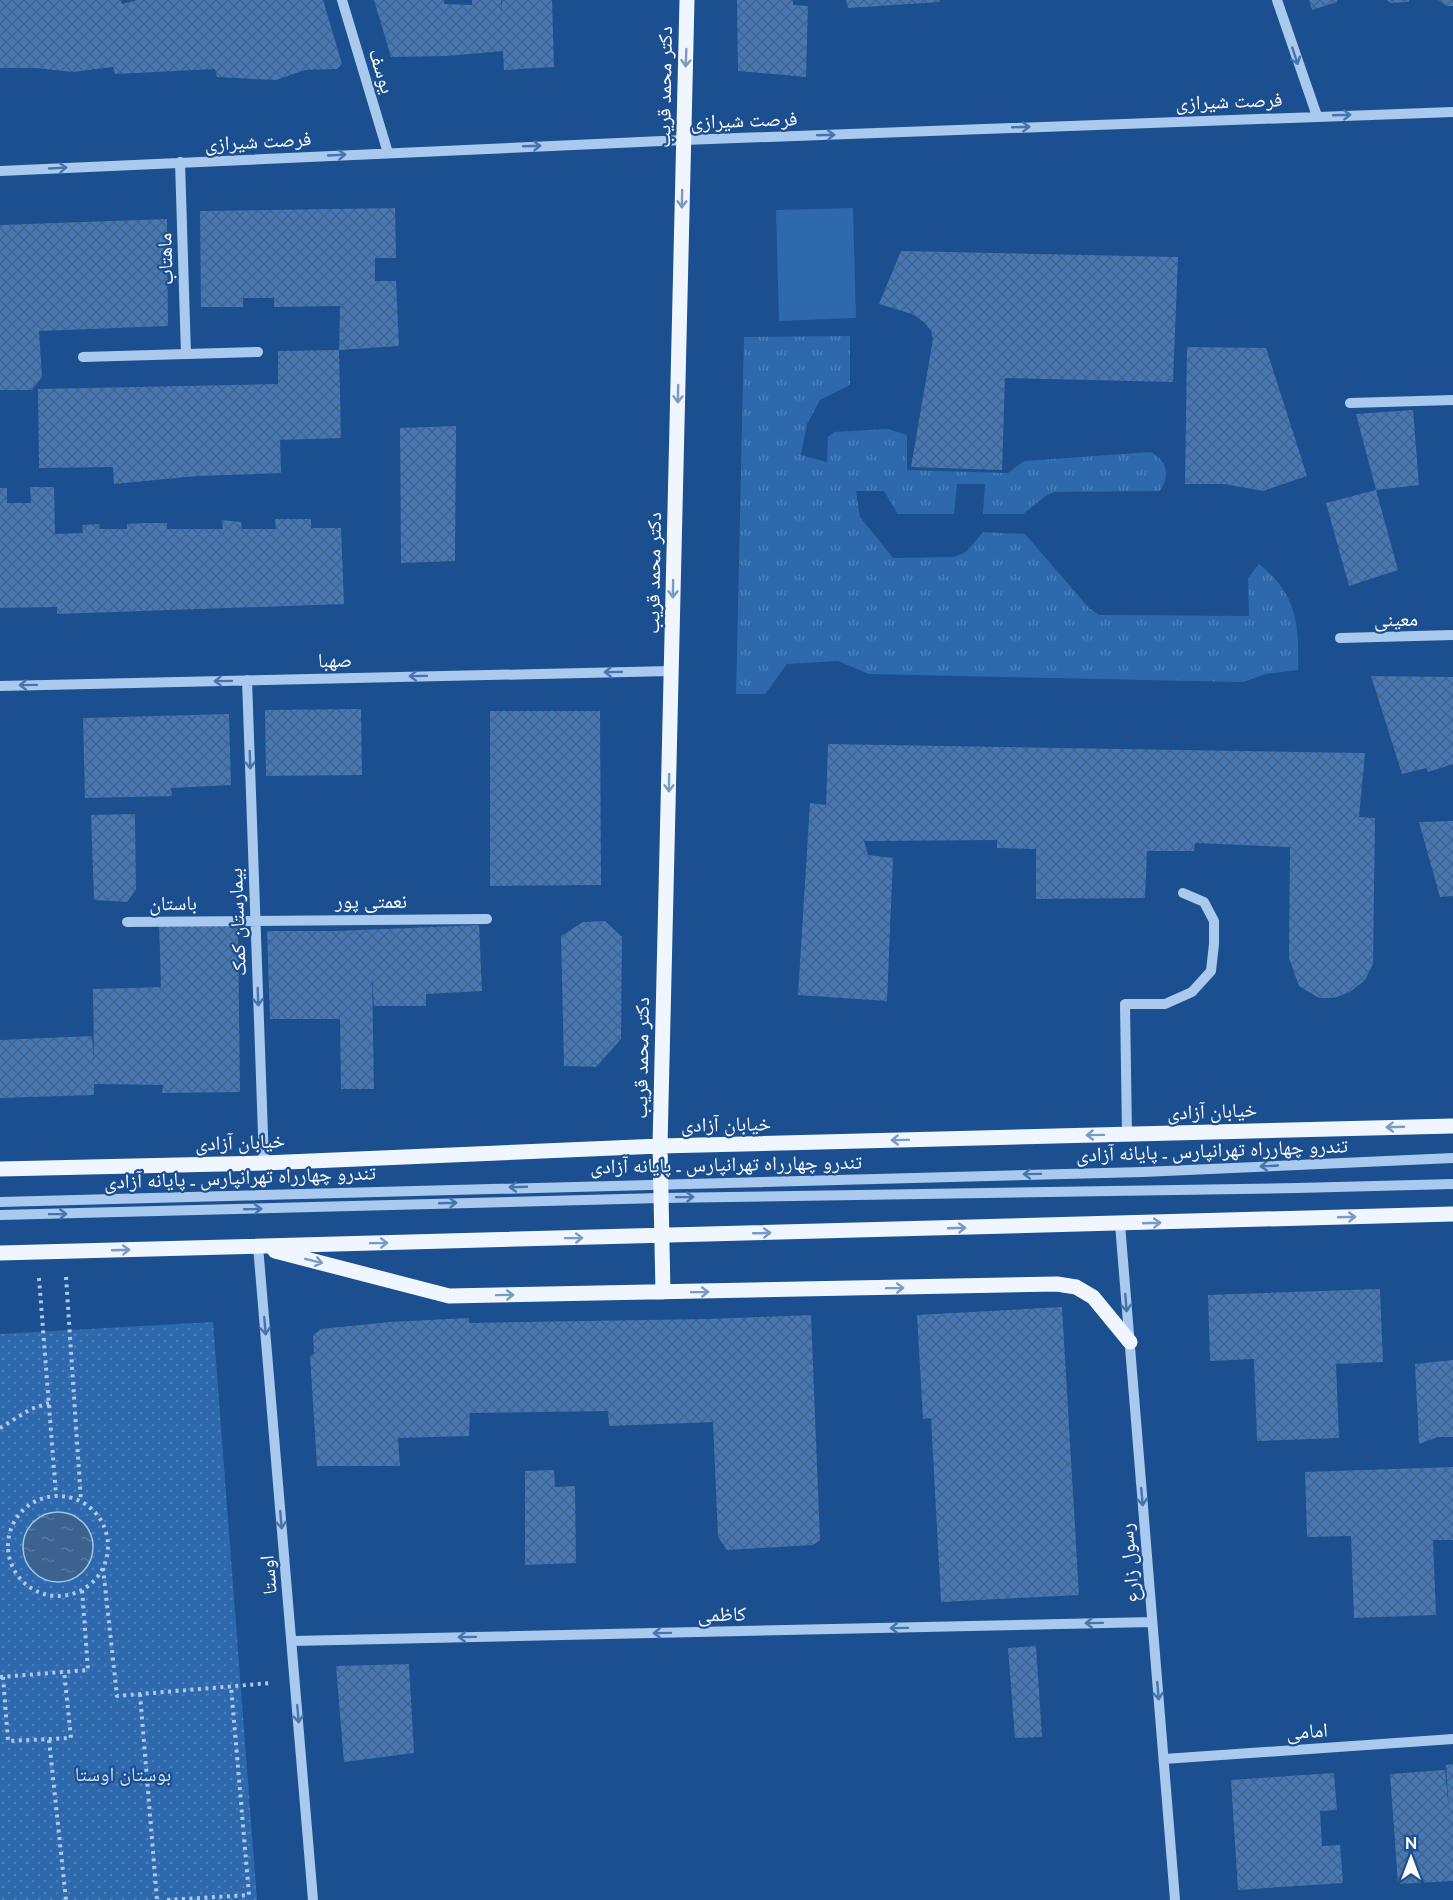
<svg xmlns="http://www.w3.org/2000/svg" width="1453" height="1900" font-family="Raleway,'Noto Naskh Arabic',sans-serif">
<style>
.grass{fill:url(#grass-tufts)}
.park{fill:url(#park-dots)}
.pitch{fill:#2e69ad}
.water{fill:url(#water-ripples);stroke:#9cc4f0;stroke-width:1.5}
.building{fill:url(#building-cross-hatch)}
.lines{fill:none;stroke-linecap:round;stroke-linejoin:round}
.path{stroke:#a9c9ee;stroke-width:4;stroke-dasharray:3 4.5;stroke-linecap:butt}
.minor{stroke:#a9c9ee;stroke-width:10}
.major{stroke:#f0f6ff;stroke-width:15}
.oneway{stroke:#4674ac}
.oneway2{stroke:#7b9ac1}
.labels{text-anchor:middle;stroke-width:4.5;stroke-linejoin:round;paint-order:stroke}
.street-label{font-size:20px;fill:#fff;stroke:#1b4f8f}
.park-label{font-size:20px;fill:#cfe3fa;stroke:#1b4f8f}
</style>
<defs>
<pattern id="grass-tufts" width="24" height="20" patternUnits="userSpaceOnUse" patternTransform="scale(1.5)"><rect width="24" height="20" fill="#2e69ad"/><path d="M3 7l-1-3M5 7V3M7 7l1-3M15 17l-1-3M17 17v-4M19 17l1-3" fill="none" stroke="#4d80b9"/></pattern>
<pattern id="park-dots" width="8" height="8" patternUnits="userSpaceOnUse" patternTransform="scale(1.5)"><rect width="8" height="8" fill="#2e69ad"/><path d="M2 2h.1M6 6h.1" fill="none" stroke="#4d80b9" stroke-width="1.8" stroke-linecap="round"/></pattern>
<pattern id="water-ripples" width="26" height="14" patternUnits="userSpaceOnUse" patternTransform="scale(1.5)"><rect width="26" height="14" fill="#3c6290"/><path d="M2 4q2-2 4 0t4 0M15 11q2-2 4 0t4 0" fill="none" stroke="#597aa1"/></pattern>
<pattern id="building-cross-hatch" width="8" height="8" patternUnits="userSpaceOnUse" patternTransform="scale(1.5)"><rect width="8" height="8" fill="#4478b7"/><path d="M0 0l8 8M0 8l8-8" fill="none" stroke="#486282"/></pattern>
</defs>
<rect width="100%" height="100%" fill="#1b4f8f"/>
<!-- grass -->
<path class="grass" d="M850 336V385L820 400 807 424 801 455 827 462 828 437 834 432 888 429 907 435V470L1008 473 1024 461 1151 452C1168 462 1170 476 1160 491L1054 492 1047 495 1023 514H983L985 484H957L954 514H898L884 491H856L860 517 893 558 954 557 966 552 983 532 1025 534 1089 608 1099 615 1249 616 1248 578 1259 564C1298 595 1299 625 1298 670L1266 674 1243 682 869 674 838 661 787 664 765 694H736L744 337Z"/>
<!-- park -->
<path class="park" d="M213 1322 257 1900H0V1334Z"/>
<!-- pitch -->
<path class="pitch" d="M853 208 856 318 779 321 776 210Z"/>
<!-- water -->
<path class="water" d="M23 1547a35 35 0 1 1 70 0a35 35 0 1 1-70 0Z"/>
<!-- building -->
<path class="building" d="M0 0H121L122 4 137 0H323L342 64 337 69 305 70 276 80 217 77 215 69 115 74 113 67 73 72 36 68H0Z
M374 0H444V4L472 5V0H501L502 14V0H552L554 67 504 70 503 51 447 56 391 57Z
M737 0H793V5L808 6 806 77 738 71Z
M846 0H939L940 2 848 8Z
M1309 0H1337V2L1312 10Z
M1387 0H1409V2L1390 3Z
M1438 0H1453V6H1446Z
M395 208 396 258H375V281H396L399 346 339 350 341 438 280 440 281 473 197 476 114 484 113 467 39 468 38 389 278 384V351L339 350 340 306 274 307V298H243V307H201L200 211Z
M167 219 168 326 39 331 42 377 32 390H0V225Z
M901 251 1178 257 1173 382 1005 378 1002 470 911 467 933 339 931 331 924 322 912 314 879 304Z
M1187 347 1266 348 1307 476 1263 491 1224 484H1185Z
M1413 410 1419 485 1376 490 1398 570 1349 586 1326 503 1376 490 1356 414Z
M456 426 455 561 401 563 400 428Z
M30 487H54L55 534 83 533 82 525 100 524 99 529H127V524L146 523H167V529H223L222 520 241 522 242 529H276L275 519H311V528H341L344 604 57 614V607L0 608V488H7V503H31Z
M1371 676 1453 677V764L1428 772 1426 768 1402 774Z
M361 709 362 775 266 776 265 710Z
M490 711H600L601 885 490 886Z
M229 714 231 785 171 788 172 796 85 798 83 718Z
M828 744 1365 753 1359 817 1375 818 1373 964 1365 980 1350 992 1334 998H1319L1299 986 1289 958 1290 847 1195 843 1194 851H1147L1145 898 1036 899V849L997 848V840L864 841 868 855 893 858 887 1001 798 995 810 803 826 805Z
M135 814 136 889 127 902 94 900 91 815Z
M1453 821V896L1440 897 1419 822Z
M605 921 622 937 621 1039 596 1067 564 1066 561 936 583 922Z
M238 924 240 1092 162 1093 163 1085 94 1084V1095L0 1098V1040L92 1036 94 1061 93 989 161 987 159 925Z
M479 925 482 991 426 994V1006H374L372 976 374 1089H341L340 1019H270L267 931H337Z
M1380 1289 1383 1362 1336 1364 1339 1438 1257 1441 1254 1359 1210 1361 1208 1295Z
M1062 1307 1079 1595 941 1602 931 1418 923 1419 917 1315Z
M811 1315 820 1540 813 1545 727 1550 718 1537 713 1422 609 1426 608 1411 470 1413 469 1436 398 1438 400 1466H317L310 1356 314 1354 313 1336 321 1329 390 1322 469 1318V1323L709 1319Z
M1453 1360V1437H1438L1419 1444 1415 1364Z
M1453 1467V1540H1433L1436 1615 1354 1618 1351 1536 1307 1537 1305 1472Z
M554 1470 555 1487 575 1486 576 1563 525 1565V1471Z
M1036 1646 1042 1737 1015 1738 1008 1648Z
M409 1664 414 1753 344 1762 336 1666Z
M1453 1764V1881L1398 1884 1390 1774 1445 1770 1449 1811 1446 1765Z
M1334 1773 1337 1810 1320 1811 1322 1846 1340 1845 1343 1883 1238 1890 1231 1780Z"/>
<g class="lines">
<!-- path -->
<path class="path" d="M66 1277 81 1501
M39 1278 56 1495
M0 1428 31 1409 49 1403
M8 1546a50 50 0 1 1 100 0a50 50 0 1 1-100 0Z
M103 1568 117 1696 271 1683
M0 1677 88 1670 82 1589
M3 1677 8 1741 71 1738 64 1671
M140 1694 157 1900
M49 1740 66 1900
M167 1900 249 1895 231 1686"/>
<!-- minor -->
<path class="minor" d="M342 0 388 153
M1277 0 1317 116
M180 162 186 354
M0 171 684 140 1453 112
M83 357 258 352
M1350 403 1453 400
M1340 638 1453 635
M247 680 264 1163
M0 686 671 671
M127 922 487 919
M1127 1134 1125 1004H1165L1192 992 1211 971 1214 944V921L1204 902 1183 893
M0 1202 1143 1172 1453 1158
M0 1215 661 1198 1297 1188 1453 1184
M1120 1224 1175 1900
M258 1246 313 1900
M292 1641 1152 1622
M1164 1759 1453 1739"/>
<!-- major -->
<path class="major" d="M0 1169 264 1163 660 1146 1453 1126
M275 1251 449 1296 1057 1284 1076 1287 1093 1297 1130 1342
M0 1253 1453 1214
M663 1292 660 1146 687 0"/>
</g>
<!-- one-way arrows -->
<defs><path id="oneway-shaft" d="M-6 0H5M1.5-3L5.5 0L1.5 3" fill="none" stroke-width="1.6" stroke-linecap="round" stroke-linejoin="round" transform="scale(1.5)"/></defs>
<g class="oneway">
<use href="#oneway-shaft" transform="translate(1295 56) rotate(72)"/>
<use href="#oneway-shaft" transform="translate(1342 115) rotate(-2)"/>
<use href="#oneway-shaft" transform="translate(1021 127) rotate(-2)"/>
<use href="#oneway-shaft" transform="translate(826 135) rotate(-2)"/>
<use href="#oneway-shaft" transform="translate(532 146) rotate(-2)"/>
<use href="#oneway-shaft" transform="translate(337 155) rotate(-3)"/>
<use href="#oneway-shaft" transform="translate(58 168) rotate(-3)"/>
<use href="#oneway-shaft" transform="translate(613 672) rotate(179)"/>
<use href="#oneway-shaft" transform="translate(418 676) rotate(179)"/>
<use href="#oneway-shaft" transform="translate(223 681) rotate(179)"/>
<use href="#oneway-shaft" transform="translate(28 685) rotate(179)"/>
<use href="#oneway-shaft" transform="translate(250 760) rotate(88)"/>
<use href="#oneway-shaft" transform="translate(258 997) rotate(88)"/>
<use href="#oneway-shaft" transform="translate(1269 1166) rotate(177)"/>
<use href="#oneway-shaft" transform="translate(1032 1174) rotate(179)"/>
<use href="#oneway-shaft" transform="translate(518 1187) rotate(178)"/>
<use href="#oneway-shaft" transform="translate(685 1197) rotate(-1)"/>
<use href="#oneway-shaft" transform="translate(448 1203) rotate(-2)"/>
<use href="#oneway-shaft" transform="translate(253 1209) rotate(-2)"/>
<use href="#oneway-shaft" transform="translate(58 1214) rotate(-1)"/>
<use href="#oneway-shaft" transform="translate(1126 1303) rotate(85)"/>
<use href="#oneway-shaft" transform="translate(265 1326) rotate(85)"/>
<use href="#oneway-shaft" transform="translate(1142 1497) rotate(85)"/>
<use href="#oneway-shaft" transform="translate(281 1520) rotate(85)"/>
<use href="#oneway-shaft" transform="translate(1094 1623) rotate(179)"/>
<use href="#oneway-shaft" transform="translate(899 1628) rotate(179)"/>
<use href="#oneway-shaft" transform="translate(662 1633) rotate(179)"/>
<use href="#oneway-shaft" transform="translate(467 1637) rotate(179)"/>
<use href="#oneway-shaft" transform="translate(1158 1691) rotate(85)"/>
<use href="#oneway-shaft" transform="translate(298 1714) rotate(85)"/>
</g>
<g class="oneway2">
<use href="#oneway-shaft" transform="translate(686 58) rotate(92)"/>
<use href="#oneway-shaft" transform="translate(682 199) rotate(91)"/>
<use href="#oneway-shaft" transform="translate(678 394) rotate(91)"/>
<use href="#oneway-shaft" transform="translate(673 589) rotate(91)"/>
<use href="#oneway-shaft" transform="translate(669 783) rotate(91)"/>
<use href="#oneway-shaft" transform="translate(1395 1127) rotate(178)"/>
<use href="#oneway-shaft" transform="translate(1095 1135) rotate(179)"/>
<use href="#oneway-shaft" transform="translate(900 1140) rotate(179)"/>
<use href="#oneway-shaft" transform="translate(1347 1217) rotate(-2)"/>
<use href="#oneway-shaft" transform="translate(1152 1223) rotate(-2)"/>
<use href="#oneway-shaft" transform="translate(957 1228) rotate(-2)"/>
<use href="#oneway-shaft" transform="translate(762 1233) rotate(-2)"/>
<use href="#oneway-shaft" transform="translate(574 1238) rotate(-1)"/>
<use href="#oneway-shaft" transform="translate(379 1243) rotate(-1)"/>
<use href="#oneway-shaft" transform="translate(121 1250) rotate(-2)"/>
<use href="#oneway-shaft" transform="translate(314 1261) rotate(14)"/>
<use href="#oneway-shaft" transform="translate(895 1288) rotate(-1)"/>
<use href="#oneway-shaft" transform="translate(700 1292) rotate(-1)"/>
<use href="#oneway-shaft" transform="translate(505 1295) rotate(-1)"/>
</g>
<g class="labels">
<!-- street labels -->
<g class="street-label">
<text transform="translate(382 71) rotate(73)" y="7">یوسف</text>
<text transform="translate(664 87) rotate(-89)" y="7">دکتر محمد قریب</text>
<text transform="translate(1229 101) rotate(-2)" y="7">فرصت شیرازی</text>
<text transform="translate(744 120) rotate(-2)" y="7">فرصت شیرازی</text>
<text transform="translate(258 141) rotate(-3)" y="7">فرصت شیرازی</text>
<text transform="translate(165 259) rotate(-92)" y="7">ماهتاب</text>
<text transform="translate(653 573) rotate(-89)" y="7">دکتر محمد قریب</text>
<text transform="translate(1396 619) rotate(-1)" y="7">معینی</text>
<text transform="translate(335 660) rotate(-1)" y="7">صهبا</text>
<text x="371" y="908">نعمتی پور</text>
<text transform="translate(173 903) rotate(-1)" y="7">باستان</text>
<text transform="translate(237 922) rotate(-92)" y="7">بیمارستان کمک</text>
<text transform="translate(641 1058) rotate(-89)" y="7">دکتر محمد قریب</text>
<text transform="translate(1212 1111) rotate(-2)" y="7">خیابان آزادی</text>
<text transform="translate(726 1124) rotate(-1)" y="7">خیابان آزادی</text>
<text transform="translate(240 1142) rotate(-2)" y="7">خیابان آزادی</text>
<text transform="translate(1212 1150) rotate(-2)" y="7">تندرو چهارراه تهرانپارس ـ پایانه آزادی</text>
<text transform="translate(726 1164) rotate(-1)" y="7">تندرو چهارراه تهرانپارس ـ پایانه آزادی</text>
<text transform="translate(240 1177) rotate(-2)" y="7">تندرو چهارراه تهرانپارس ـ پایانه آزادی</text>
<text transform="translate(1129 1563) rotate(-95)" y="7">رسول زارع</text>
<text transform="translate(268 1575) rotate(-95)" y="7">اوستا</text>
<text transform="translate(722 1614) rotate(-1)" y="7">کاظمی</text>
<text transform="translate(1307 1731) rotate(-4)" y="7">امامی</text>
</g>
<!-- park labels -->
<g class="park-label">
<text x="123" y="1781">بوستان اوستا</text>
</g>
</g>
<!-- north arrow -->
<g transform="translate(1411 1858)" stroke="#1b4f8f" stroke-width="4.5" paint-order="stroke">
<path d="M0-4.5L10 22L0 15L-10 22Z" fill="#ffffff"/>
<text y="-9" font-size="16" font-weight="bold" text-anchor="middle" fill="#ffffff">N</text>
</g>
</svg>
